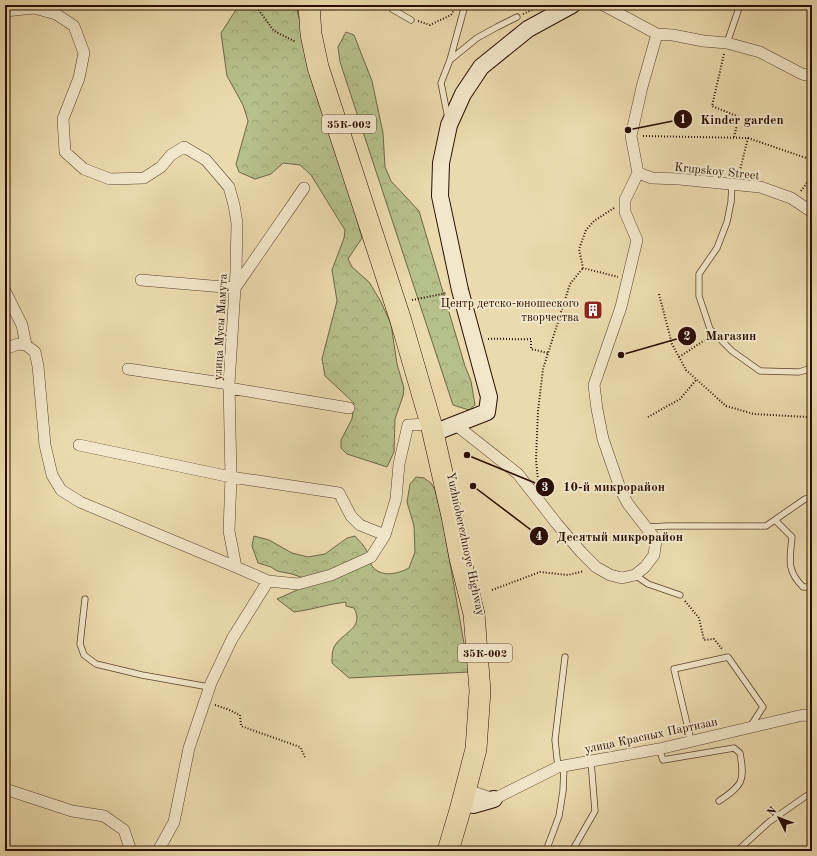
<svg xmlns="http://www.w3.org/2000/svg" width="817" height="856" viewBox="0 0 817 856" font-family="'Old Standard TT',serif">
	<style>
		.forest { fill: url(#forest-crowns); stroke: #706646 }
		.lines { fill: none; stroke-linecap: round; stroke-linejoin: round }
		.lane-casing { stroke: #5a402c; stroke-width: 7 }
		.street-casing { stroke: #5a402c; stroke-width: 12 }
		.secondary-casing { stroke: #2a0c01; stroke-width: 18 }
		.highway-casing { stroke: #2a0c01; stroke-width: 22 }
		.path { stroke: #2a0c01; stroke-width: 2; stroke-dasharray: 1 2; stroke-linecap: butt }
		.lane { stroke: #f2e7ca; stroke-width: 5.5 }
		.street { stroke: #f2e7ca; stroke-width: 11 }
		.secondary { stroke: #f2e7ca; stroke-width: 16 }
		.highway { stroke: #ebdaad; stroke-width: 21 }
		.labels { text-anchor: middle; stroke-width: 4; stroke-linejoin: round; paint-order: stroke }
		.shield { fill: #f2e7ca; stroke: #664e3d; stroke-width: 1 }
		.shield-label { font-size: 11px; font-weight: bold; fill: #2a0c01 }
		.street-label { font-size: 12px; fill: #2a0c01; stroke: #f2e7ca }
		.poi-label { font-size: 12px; fill: #2a0c01; stroke: #f2e7ca; text-anchor: end }
		.leader { fill: none; stroke: #2a0c01; stroke-width: 1.5 }
		.callout-dot { fill: #2a0c01; stroke: #f2e7ca; stroke-width: 1.5 }
		.mark-label { font-size: 12px; text-anchor: middle; font-weight: bold; fill: #fff }
		.callout-label { font-size: 13px; text-anchor: middle; font-weight: bold; fill: #2a0c01; stroke: #f2e7ca; stroke-width: 4; stroke-linejoin: round; paint-order: stroke }
	</style>
	<defs>
		<pattern id="forest-crowns" width="20" height="18" patternUnits="userSpaceOnUse"><rect width="20" height="18" fill="#b6c08a"/><path d="M2 6a3 3 0 1 1 6 0M12 15a3 3 0 1 1 6 0" fill="none" stroke="#9da475"/></pattern>
	</defs>
	<rect width="100%" height="100%" fill="#ebdaad"/>
	<filter id="stains"><feTurbulence type="fractalNoise" baseFrequency=".005" numOctaves="4"/><feColorMatrix values="0 0 0 0 .2 0 0 0 0 .09 0 0 0 0 .02 0 0 0 .5 -.17"/></filter>
	<radialGradient id="worn" r=".72"><stop offset=".6" stop-color="#630" stop-opacity="0"/><stop offset="1" stop-color="#630" stop-opacity=".3"/></radialGradient>
	<path class="forest" d="M239,5H296L315,90L334,138L362,238L348,259L352,267L369,282L381,302L391,324L397,364L404,388L403,396L395,419L394,452L387,467L347,454L341,448V440L352,419L354,403L325,376L322,359L337,301L332,270L344,238L345,230L311,175L300,165L283,163L271,174L255,179L239,172L236,164L248,121L243,105L227,76L221,33Z
		M346,32L354,35L372,81L383,133L385,167L391,181L419,211L465,366L471,381L475,405L469,410L453,405L340,62L338,47Z
		M416,477L424,478L431,483L435,490L443,523L469,672L349,678L332,663C332,658 332,651 334,647C342,632 365,629 354,608L346,606V602C328,604 311,610 294,612L277,599L315,582L292,574L277,571L271,567L258,563L252,546L254,536L269,540L292,553L308,557L325,554L347,538L355,536C358,540 363,544 365,548C369,553 368,561 372,566C381,578 398,574 409,568L415,552L414,526L407,502L410,484Z"/>
	<g class="lines">
		<g class="lane-casing">
			<path id="lane" d="M391,5L392,9L411,20
				M727,43L740,5
				M450,60L477,38L497,27L517,17
				M448,118L441,83L450,60L465,5
				M732,184L731,202L727,222L717,248L699,274V296L710,329L732,351L760,371L799,372L812,368
				M775,520L792,537C790,559 786,570 803,587H812
				M647,527L668,526H766L805,499L812,498
				M635,575L648,584L680,595
				M85,599L80,644L84,655L96,664L142,675L209,687
				M691,741L674,669L728,657L763,707L750,727
				M659,749L663,760L734,748L740,753C745,781 743,785 719,801
				M558,767L555,740L565,657
				M546,851L559,816L563,791L564,766
				M572,851L595,811L591,761
				M737,851L769,822L806,796L812,795"/>
		</g>
		<g class="street-casing">
			<path id="street" d="M603,5L657,34L673,35L703,41L727,43L760,52L802,74L812,76
				M5,11L34,8L56,14L74,26L84,53L79,78L63,119L65,152L84,169L110,179L144,178L161,167L171,155L184,147L206,160L229,187L234,205L237,223L236,272L229,384L231,477L229,531L236,567L268,581L298,584L331,575L371,557L385,535L396,499L399,464L408,425L431,424
				M657,34L642,87L631,136L638,173L652,178L679,179L760,187L791,198L812,212
				M141,280L235,288L304,188
				M5,291L22,325L26,345
				M5,349L18,344L26,345L35,352L38,366L45,445L52,475L61,490L80,502L236,567
				M128,369L229,384
				M229,388L349,408
				M456,425L518,474L557,524L581,552L596,567L610,575L622,578L635,575L645,567L654,555L656,540L628,504L621,491L603,439L597,409L594,385L621,307L637,240L625,212V200L638,173
				M79,445L231,477L339,493L351,516L360,525L385,535
				M5,789L72,811L104,816L124,830L131,851
				M476,793L494,799L558,767L659,749L803,715L812,716
				M158,851L174,822L189,748L211,683L232,639L268,581"/>
		</g>
		<g class="secondary-casing">
			<path id="secondary" d="M433,434L441,430L487,412L489,397L460,290L440,196L441,163L449,125L463,94L481,67L528,29L572,5
				M473,805L494,799"/>
		</g>
		<g class="highway-casing">
			<path id="highway" d="M309,5L311,34L318,67L401,321L431,424L452,516L460,558L474,614L480,691L476,749L461,807L448,851"/>
		</g>
		<path class="path" d="M255,5L274,31L296,42
			M523,14L532,10
			M418,21L430,25L451,15L454,10
			M724,54L712,106L739,117L734,137
			M643,136L748,138L812,160
			M739,174L748,138
			M801,191L812,176
			M614,208L594,221L586,230L579,249L583,268L618,277
			M659,294L672,344L686,370L726,406L754,414L807,417L812,416
			M412,300L447,293
			M488,339C502,338 516,340 531,339V349L548,353
			M679,357L708,338
			M648,417L680,399L696,380
			M538,480L536,460L538,411L543,369L570,284L583,268
			M492,590L540,572L568,575L584,571
			M685,601L699,618L704,640L714,639L722,649
			M215,705L227,709L240,715L241,726L300,747L305,757"/>
		<use href="#lane" class="lane"/>
		<use href="#street" class="street"/>
		<use href="#secondary" class="secondary"/>
		<use href="#highway" class="highway"/>
	</g>
	<defs>
		<g id="building-square" transform="scale(1)"><rect x="-9" y="-9" width="18" height="18" rx="4" fill="#8f2418" stroke="#f2e7ca"/><path d="M-4-6H4V6H1V3H-1V6H-4ZM-2.5-4.3h1.7v1.8h-1.7ZM.8-4.3h1.7v1.8H.8ZM-2.5-1h1.7V.8h-1.7ZM.8-1h1.7V.8H.8Z" fill="#fff"/></g>
	</defs>
	<g fill-rule="evenodd">
		<use href="#building-square" x="593" y="310"/>
	</g>
	<g class="labels">
		<g class="shield">
			<rect x="322" y="115" width="54" height="18" rx="3"/>
			<rect x="458" y="644" width="54" height="18" rx="3"/>
		</g>
		<g class="shield-label">
			<text x="349" y="128">35К-002</text>
			<text x="485" y="657">35К-002</text>
		</g>
		<g class="street-label">
			<text transform="translate(717 171) rotate(6)" y="4">Krupskoy Street</text>
			<text transform="translate(220 327) rotate(-87)" y="4">улица Мусы Мамута</text>
			<text transform="translate(466 544) rotate(78)" y="4">Yuzhnoberezhnoye Highway</text>
			<text transform="translate(651 735) rotate(-12)" y="4">улица Красных Партизан</text>
		</g>
		<g class="poi-label">
			<text x="579" y="307">Центр детско-юношеского<tspan x="579" dy="14">творчества</tspan></text>
		</g>
	</g>
	<path class="leader" d="M628 130L683 119M621 355L687 336M467 455L545 487M473 486L539 536"/>
	<g class="callout-dot">
		<circle cx="628" cy="130" r="4"/>
		<circle cx="621" cy="355" r="4"/>
		<circle cx="467" cy="455" r="4"/>
		<circle cx="473" cy="486" r="4"/>
		<circle cx="683" cy="119" r="10"/>
		<circle cx="687" cy="336" r="10"/>
		<circle cx="545" cy="487" r="10"/>
		<circle cx="539" cy="536" r="10"/>
	</g>
	<g class="mark-label">
		<text x="683" y="123">1</text>
		<text x="687" y="340">2</text>
		<text x="545" y="491">3</text>
		<text x="539" y="540">4</text>
	</g>
	<g class="callout-label">
		<text x="742" y="124">Kinder garden</text>
		<text x="731" y="340">Магазин</text>
		<text x="614" y="491">10-й микрорайон</text>
		<text x="620" y="541">Десятый микрорайон</text>
	</g>
	<rect width="817" height="856" fill="none" stroke="#ebdaad" stroke-width="20"/>
	<rect x="6" y="6" width="805" height="844" fill="none" stroke="#2a0c01" stroke-width="2"/>
	<rect x="10" y="10" width="797" height="836" fill="none" stroke="#2a0c01"/>
	<g transform="translate(779 818) rotate(312)" stroke="#f2e7ca" stroke-width="3" paint-order="stroke">
	<path d="M0-3L7 15L0 10L-7 15Z" fill="#2a0c01"/>
	<text y="-6" font-size="11" font-weight="bold" text-anchor="middle" fill="#2a0c01">N</text>
	</g>
	<rect width="100%" height="100%" filter="url(#stains)"/>
	<rect width="100%" height="100%" fill="url(#worn)"/>
</svg>
